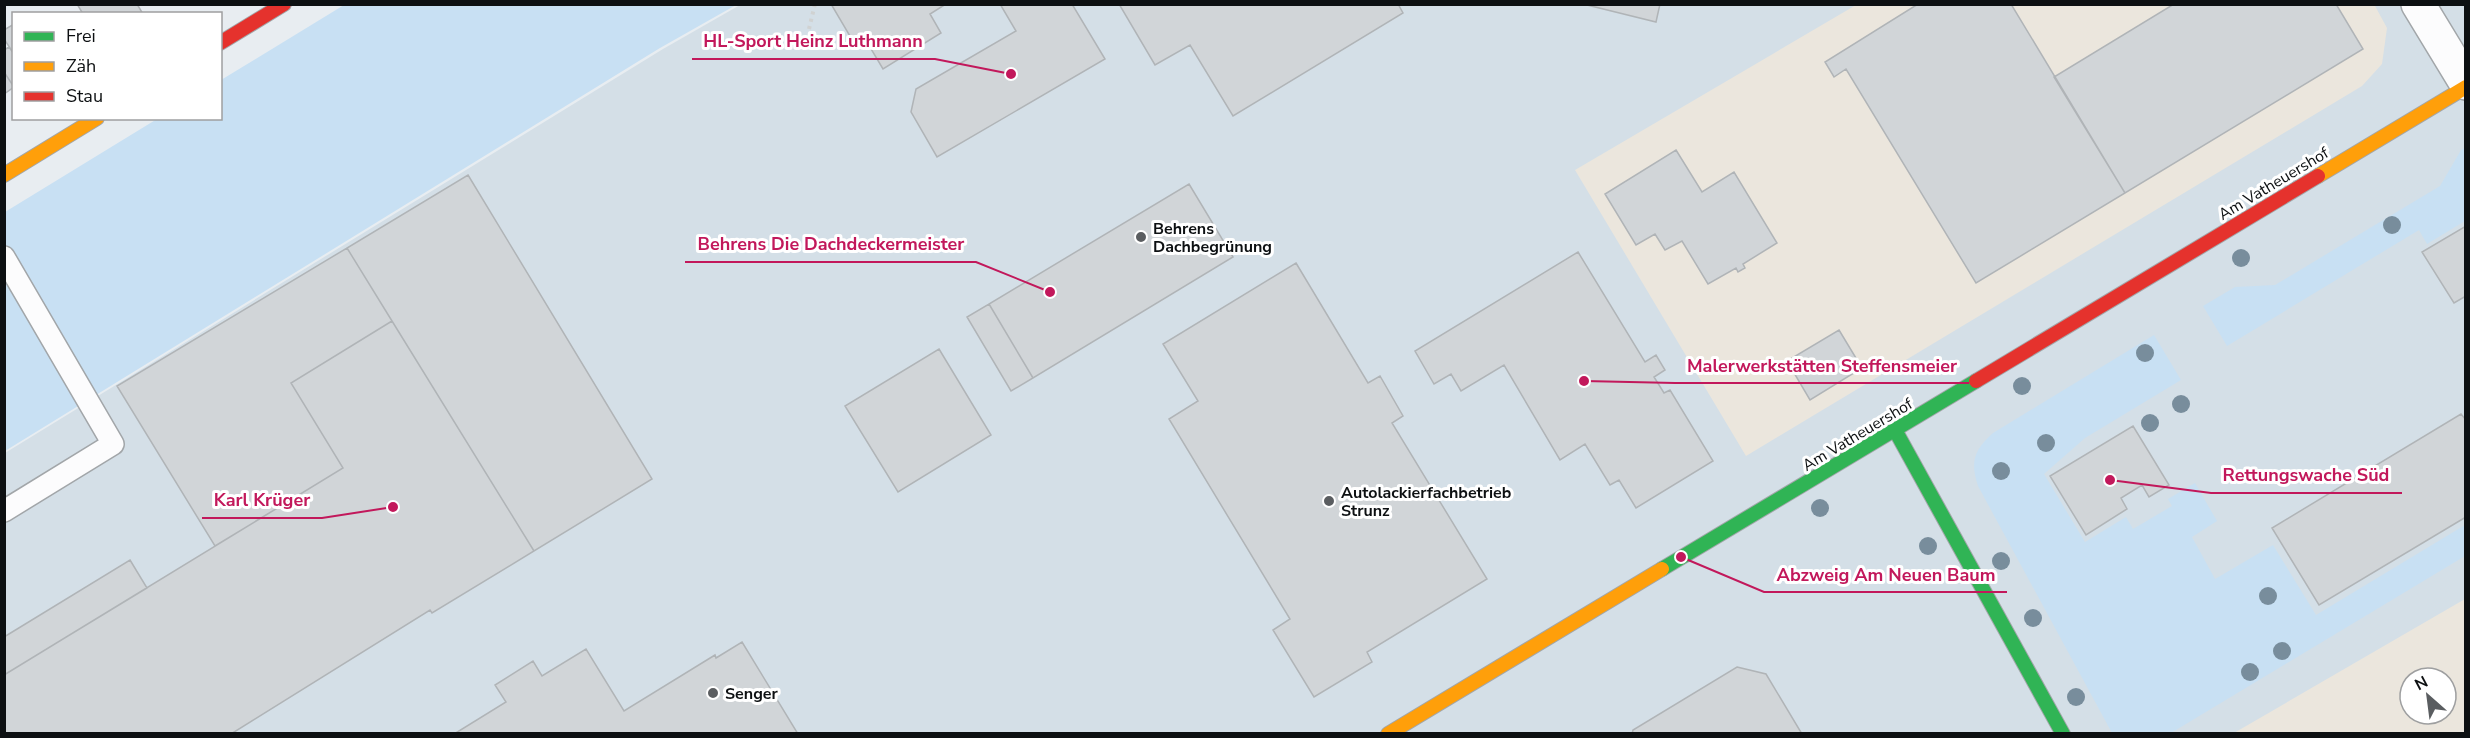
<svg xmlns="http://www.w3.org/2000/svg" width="2470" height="738" viewBox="0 0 2470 738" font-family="'Nunito Sans',sans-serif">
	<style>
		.built { fill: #d4dfe7; fill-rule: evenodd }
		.industrial { fill: #ebe6dd; fill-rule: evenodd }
		.green { fill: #c8e0f3 }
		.building { fill: #d1d5d8; stroke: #b0b4b7; stroke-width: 1.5 }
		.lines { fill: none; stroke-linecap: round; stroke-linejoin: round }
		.lane-casing { stroke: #a2a6a9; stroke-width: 24 }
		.street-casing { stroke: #a2a6a9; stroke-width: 36 }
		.fast-casing { stroke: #a2a6a9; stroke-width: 16 }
		.slow-casing { stroke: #a2a6a9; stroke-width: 16 }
		.jam-casing { stroke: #a2a6a9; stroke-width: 16 }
		.path { stroke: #d0d2d2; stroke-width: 4; stroke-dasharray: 3 4.5; stroke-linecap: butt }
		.lane { stroke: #fcfcfd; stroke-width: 21 }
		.street { stroke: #fcfcfd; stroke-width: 33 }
		.fast { stroke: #30b455; stroke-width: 14 }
		.slow { stroke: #ff9f0a; stroke-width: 14 }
		.jam { stroke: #e5322d; stroke-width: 14 }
		.tree { fill: #788d9c }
		.poi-dot { fill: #5a5d60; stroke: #fff; stroke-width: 2 }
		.labels { text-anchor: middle; stroke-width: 6; stroke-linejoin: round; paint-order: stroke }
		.street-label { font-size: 16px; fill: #0d1012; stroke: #fff }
		.poi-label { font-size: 16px; font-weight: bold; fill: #0d1012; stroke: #fff; text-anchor: start }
		.leader { fill: none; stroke: #c2185b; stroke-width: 2 }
		.callout-dot { fill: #c2185b; stroke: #fff; stroke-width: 2 }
		.callout-label { font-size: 18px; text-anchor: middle; font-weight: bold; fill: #c2185b; stroke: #fff; stroke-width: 6; stroke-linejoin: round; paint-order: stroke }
	</style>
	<rect width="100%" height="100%" fill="#e8edf1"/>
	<path class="built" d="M740,5H2465V733L5,734V453L663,49ZM2410,678H2446V714H2410Z"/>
	<path class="industrial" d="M2374,4L2387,28L2382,64L2362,86L1746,456L1575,170L1856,5Z
		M2465,599V733H2234ZM2410,678H2446V714H2410Z"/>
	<path class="green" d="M344,5H736L660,48L5,451V212L157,119L220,118L221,80Z
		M2465,148V221L2427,244L2419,230L2227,346L2203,306L2235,287L2275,285L2440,186L2461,150Z
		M2154,335L2181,380L2085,438L2044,474L2085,542L2126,517L2133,529L2172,506L2168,499L2195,483L2217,521L2192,537L2215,579L2273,545L2316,615L2465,525V556L2171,733H2112L1978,486C1970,462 1974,450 1993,433Z"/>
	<path class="building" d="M77,4H137L143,14H83Z
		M831,4H946L930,14L941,33L883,69L864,37L854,43Z
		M1000,4H1072L1105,59L937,157L911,112L916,89L1016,31Z
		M1119,4H1398L1403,13L1233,116L1190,45L1155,65Z
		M1583,4H1660L1656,22Z
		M1918,4H2011L2125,193L1976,283L1846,69L1834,77L1825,62Z
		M2174,4H2336L2363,49L2125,193L2054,77Z
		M14,24V54L4,39V30Z
		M9,47L14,54V87L4,72V50Z
		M4,72L14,87L4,94Z
		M1676,150L1702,192L1734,172L1777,243L1743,264L1745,268L1738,272L1736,268L1708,284L1682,241L1665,250L1655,234L1636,245L1605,194Z
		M468,175L652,479L534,551L347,248Z
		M1189,184L1233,257L1033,378L989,304Z
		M2466,226V296L2454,303L2422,252Z
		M347,248L392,321L291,383L343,468L215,546L117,386Z
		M1578,252L1645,362L1656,355L1665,370L1654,377L1664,393L1670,390L1713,461L1636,508L1619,480L1610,485L1585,444L1560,460L1504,365L1461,391L1451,374L1434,384L1415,351Z
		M1296,263L1368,383L1380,376L1403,416L1392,423L1487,579L1367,652L1372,662L1314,697L1273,630L1290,619L1169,419L1198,401L1163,344Z
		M989,304L1033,378L1011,391L967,317Z
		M392,321L534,551L432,613L430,610L231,734H4V675L343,468L291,383Z
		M1839,330L1862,368L1810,400L1787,361Z
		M939,349L991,435L898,492L845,406Z
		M2461,414L2466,420V517L2319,605L2272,528Z
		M2133,426L2169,485L2149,497L2142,485L2121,498L2127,509L2086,535L2050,476Z
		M130,560L147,588L4,675V637Z
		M742,642L798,734H454L506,702L495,685L533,661L542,676L586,649L624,711L715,655L716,658Z
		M1737,667L1766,674L1802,734H1632L1633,730Z"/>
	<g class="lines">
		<g class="lane-casing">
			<path id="lane" d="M4,257L113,444L4,511"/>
		</g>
		<g class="street-casing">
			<path id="street" d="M2418,4L2466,83"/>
		</g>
		<g class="fast-casing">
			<path id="fast" d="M1895,430L2063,734
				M1662,569L1976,381"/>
		</g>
		<g class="slow-casing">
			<path id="slow" d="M4,175L97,118
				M2318,176L2466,87
				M1388,734L1662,569"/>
		</g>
		<g class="jam-casing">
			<path id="jam" d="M220,43L284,4
				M1976,381L2318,176"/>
		</g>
		<path class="path" d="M809,29L815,4"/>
		<use href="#lane" class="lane"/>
		<use href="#street" class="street"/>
		<use href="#fast" class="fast"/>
		<use href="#slow" class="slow"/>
		<use href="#jam" class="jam"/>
	</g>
	<g class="tree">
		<circle cx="2392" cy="225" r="9"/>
		<circle cx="2241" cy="258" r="9"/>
		<circle cx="2145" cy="353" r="9"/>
		<circle cx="2022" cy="386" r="9"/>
		<circle cx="2181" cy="404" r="9"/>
		<circle cx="2150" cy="423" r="9"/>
		<circle cx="2046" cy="443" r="9"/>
		<circle cx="2001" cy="471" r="9"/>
		<circle cx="1820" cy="508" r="9"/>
		<circle cx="1928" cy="546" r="9"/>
		<circle cx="2001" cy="561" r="9"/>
		<circle cx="2268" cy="596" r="9"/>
		<circle cx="2033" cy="618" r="9"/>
		<circle cx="2282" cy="651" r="9"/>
		<circle cx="2250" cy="672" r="9"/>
		<circle cx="2076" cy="697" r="9"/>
	</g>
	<g class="poi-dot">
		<circle cx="1141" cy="237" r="6"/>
		<circle cx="1329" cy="501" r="6"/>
		<circle cx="713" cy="693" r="6"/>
	</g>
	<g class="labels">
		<g class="street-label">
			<text transform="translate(2273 183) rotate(-31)" y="6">Am Vatheuershof</text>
			<text transform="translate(1857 434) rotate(-31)" y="6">Am Vatheuershof</text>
		</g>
		<g class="poi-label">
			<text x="1153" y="234">Behrens<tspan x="1153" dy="18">Dachbegrünung</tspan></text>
			<text x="1341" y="498">Autolackierfachbetrieb<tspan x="1341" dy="18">Strunz</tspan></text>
			<text x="725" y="699">Senger</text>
		</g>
	</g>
	<path class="leader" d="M1011 74L935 59H692M1050 292L976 262H685M1584 381L1675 383H1969M2110 480L2211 493H2402M393 507L322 518H202M1681 557L1764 592H2007"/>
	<g class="callout-dot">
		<circle cx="1011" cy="74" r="6"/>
		<circle cx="1050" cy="292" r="6"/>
		<circle cx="1584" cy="381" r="6"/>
		<circle cx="2110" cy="480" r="6"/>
		<circle cx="393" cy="507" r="6"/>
		<circle cx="1681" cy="557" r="6"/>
	</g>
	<g class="callout-label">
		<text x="813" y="47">HL-Sport Heinz Luthmann</text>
		<text x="831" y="250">Behrens Die Dachdeckermeister</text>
		<text x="1822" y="372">Malerwerkstätten Steffensmeier</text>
		<text x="2306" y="481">Rettungswache Süd</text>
		<text x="262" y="506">Karl Krüger</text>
		<text x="1886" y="581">Abzweig Am Neuen Baum</text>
	</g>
	<rect width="2470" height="738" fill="none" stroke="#0d1012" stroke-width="12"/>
	<rect x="12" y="12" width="210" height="108" fill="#ffffff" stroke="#9e9fa0" stroke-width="1.5"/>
	<rect x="24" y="32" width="30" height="9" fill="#30b455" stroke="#9e9fa0" stroke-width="1.5"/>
	<text x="66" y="42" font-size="18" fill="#0d1012">Frei</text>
	<rect x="24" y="62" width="30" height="9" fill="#ff9f0a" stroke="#9e9fa0" stroke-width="1.5"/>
	<text x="66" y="72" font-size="18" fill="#0d1012">Zäh</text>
	<rect x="24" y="92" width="30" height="9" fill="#e5322d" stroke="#9e9fa0" stroke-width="1.5"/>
	<text x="66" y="102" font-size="18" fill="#0d1012">Stau</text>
	<g transform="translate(2428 696) rotate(332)"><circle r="28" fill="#ffffff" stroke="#9e9fa0" stroke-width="1.5"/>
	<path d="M0-4.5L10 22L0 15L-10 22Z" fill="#5a5d60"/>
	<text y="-9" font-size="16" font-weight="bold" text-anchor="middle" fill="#0d1012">N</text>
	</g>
</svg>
